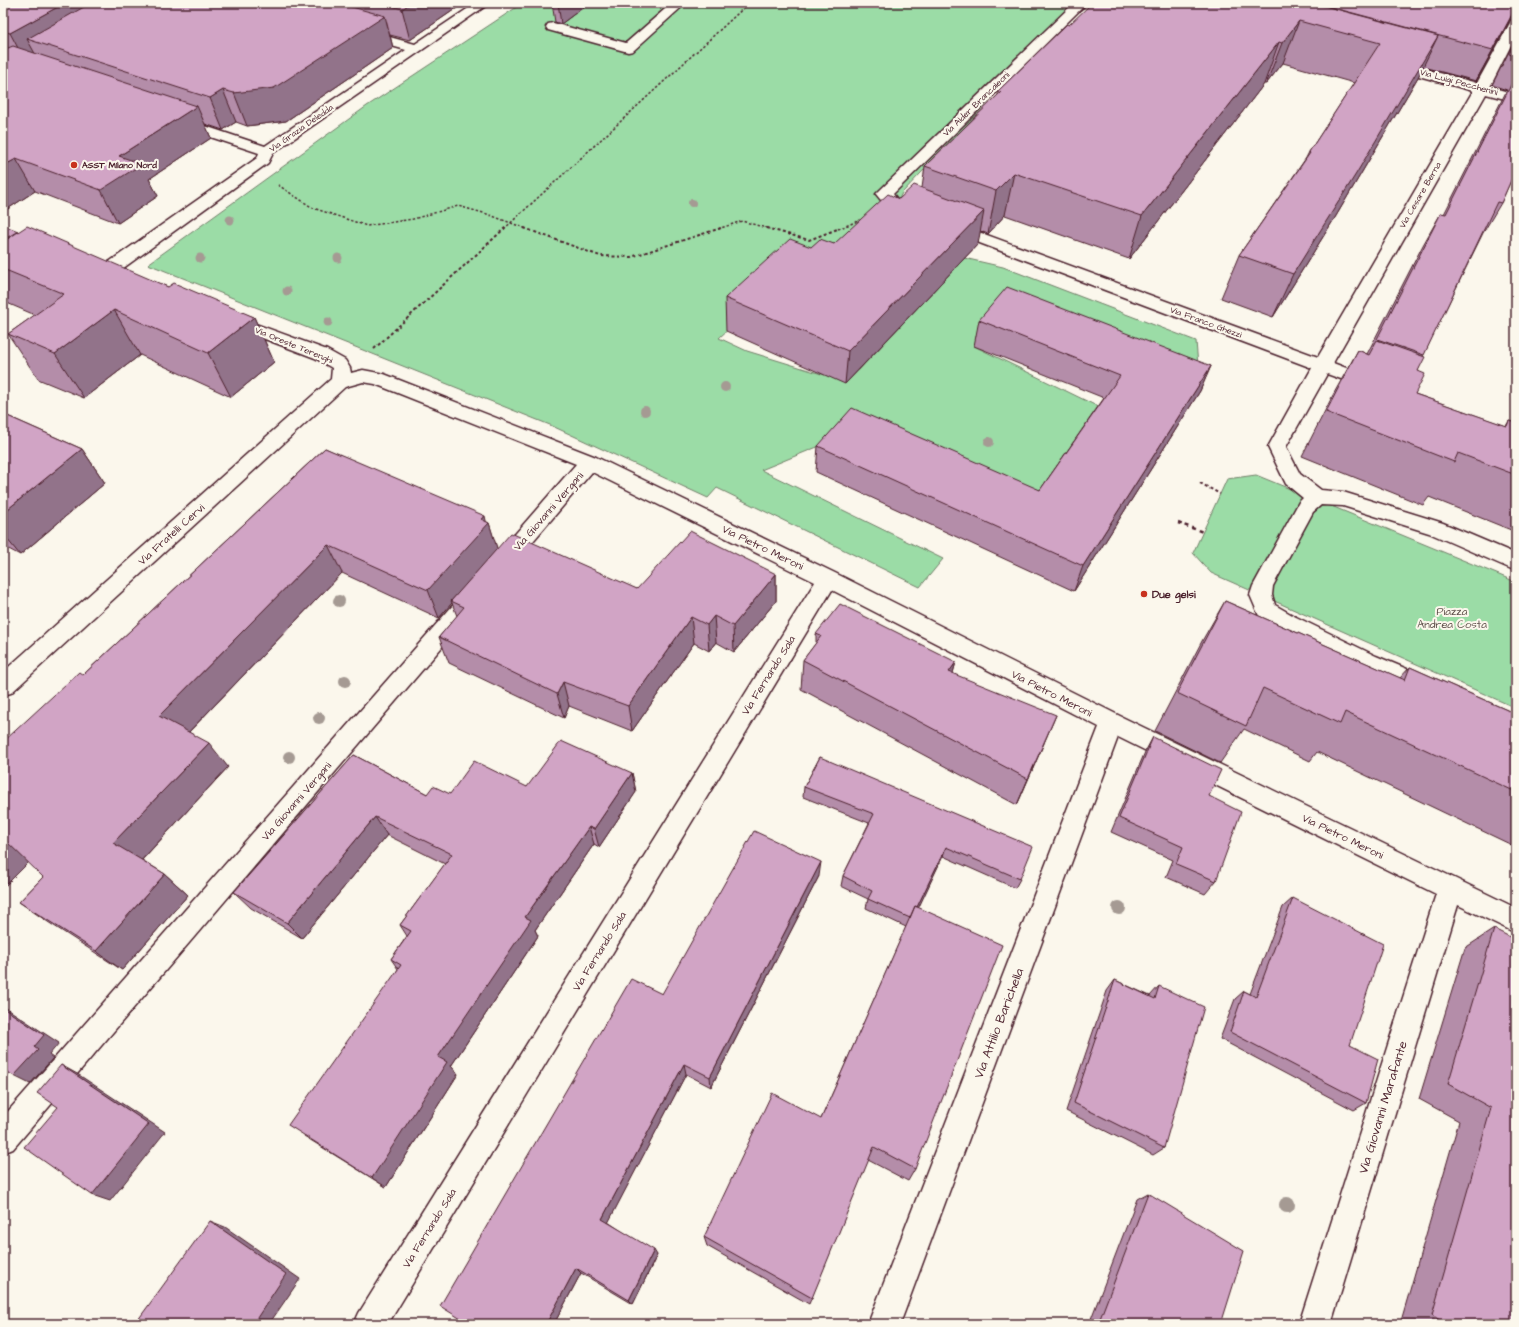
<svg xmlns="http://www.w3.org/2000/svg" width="1519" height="1327" viewBox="0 0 1519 1327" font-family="'Architects Daughter',sans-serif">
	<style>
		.green { fill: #9bdca6; stroke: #727e68 }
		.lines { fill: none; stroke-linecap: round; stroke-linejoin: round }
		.minor-casing { stroke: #4a1f2b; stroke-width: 3 }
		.path-far2 { stroke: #4a1f2b; stroke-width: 1.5; stroke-dasharray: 2.5 2; stroke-linecap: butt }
		.path-far1 { stroke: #4a1f2b; stroke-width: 2; stroke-dasharray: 3 2.5; stroke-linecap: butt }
		.path { stroke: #4a1f2b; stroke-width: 2.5; stroke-dasharray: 4 3; stroke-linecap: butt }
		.minor { fill: #fbf7ec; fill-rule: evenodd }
		.tree { fill: #a59a93 }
		.wall { fill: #b48da9; stroke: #4a1f2b }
		.shaded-wall { fill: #92738a; stroke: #4a1f2b }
		.building { fill: #d1a4c5; stroke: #4a1f2b }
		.poi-dot { fill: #c8321e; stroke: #fbf7ec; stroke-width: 1.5 }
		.labels { text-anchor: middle; stroke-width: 4; stroke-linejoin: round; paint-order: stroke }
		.far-street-label { font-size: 9px; fill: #4a1f2b; stroke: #fbf7ec }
		.far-poi-label { font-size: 9px; font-weight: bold; fill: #4a1f2b; stroke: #fbf7ec; text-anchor: start }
		.street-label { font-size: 11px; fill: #4a1f2b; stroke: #fbf7ec }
		.poi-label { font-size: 11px; font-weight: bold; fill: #4a1f2b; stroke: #fbf7ec; text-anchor: start }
		.park-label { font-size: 11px; fill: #5e4e4a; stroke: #fbf7ec }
		.near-street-label { font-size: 13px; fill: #4a1f2b; stroke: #fbf7ec }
	</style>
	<rect width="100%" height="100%" fill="#fbf7ec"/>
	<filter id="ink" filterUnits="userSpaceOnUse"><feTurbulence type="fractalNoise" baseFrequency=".025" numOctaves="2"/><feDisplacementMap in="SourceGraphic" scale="8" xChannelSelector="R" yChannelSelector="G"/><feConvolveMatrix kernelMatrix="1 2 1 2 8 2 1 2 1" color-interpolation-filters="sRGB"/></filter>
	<g filter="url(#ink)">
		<path class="green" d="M523,3H543L577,12L589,3H1082L902,193L884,228L790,272L719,338L747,351L828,376L859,370L964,258L1003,267L1196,341L1200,391L1002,313L974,346L1105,410L1032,515L849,434L761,470L943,559L920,587L717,488L708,498L550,425L148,264L367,106Z
			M1256,475L1516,582V708L1211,573L1193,553L1227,479Z"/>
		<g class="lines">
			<g class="minor-casing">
				<path id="minor" d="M476,3H490L273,153L268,163L111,277L105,278L99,277L97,273L99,269L257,158L259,153L174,125L172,122L174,119L179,118L184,119L265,146L406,50L359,37L357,34L359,31L364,30L415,44Z
					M672,3H686L633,51L628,52L548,30L546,27L548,24L553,23L626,43Z
					M1074,3H1087L893,194L900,203L917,209L919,212L917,215C900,219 885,206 876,194L879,191Z
					M1516,19V35L1490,87L1516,94V102L1486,94L1333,363L1378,380L1381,384L1378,388L1372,390L1327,374L1286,447L1300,474L1321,490L1343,492L1443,523L1516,554V571L1429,533L1343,506L1321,505L1313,512L1273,586L1272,595L1275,605L1294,616L1376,656L1438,682L1441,689L1438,696L1430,698L1360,668L1278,628L1259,616L1250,595L1253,586L1299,502L1303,498L1286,484L1268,447L1312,368L945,230L943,227L945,224L951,222L957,224L1318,357L1473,91L1386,67L1384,64L1386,61L1391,60L1477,83L1510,23L1511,20Z
					M231,315L327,350L345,360L350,368L351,373L363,370L384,374L596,457L835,573L1120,716L1516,908V933L1458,905L1331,1324H1299L1436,894L1118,737L900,1324H868L1099,727L832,590L388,1324H354L359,1313L815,582L592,472L511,567L504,569L497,567L494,561L497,555L576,464L375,384L363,382L345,387L11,693L3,695V672L331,379L332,368L315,358L225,324L222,320L225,316Z
					M476,585L483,587L487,593L483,599L13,1149L3,1153V1117L469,587Z"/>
			</g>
			<path class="path-far2" d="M278,185L313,208L367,226L413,219L458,206L487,214L527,229
				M504,229L749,3
				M718,229L742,221L770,229
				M838,229L863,219"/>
			<path class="path-far1" d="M524,228L600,256L631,257L721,228
				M766,228L809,240L840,228
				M374,349L505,228
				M1200,483L1220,494"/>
			<path class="path" d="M1178,523L1203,532"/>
			<use href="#minor" class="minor"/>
		</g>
		<g class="tree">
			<circle cx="692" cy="203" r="4"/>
			<circle cx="230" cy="220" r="4.5"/>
			<circle cx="200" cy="258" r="4.5"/>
			<circle cx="338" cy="258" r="4.5"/>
			<circle cx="287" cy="291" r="4.5"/>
			<circle cx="328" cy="322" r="4.5"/>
			<circle cx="725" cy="387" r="5"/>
			<circle cx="645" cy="411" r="5"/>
			<circle cx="989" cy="442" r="5"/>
			<circle cx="339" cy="601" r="6"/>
			<circle cx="345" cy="681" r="6"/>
			<circle cx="319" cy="718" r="6"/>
			<circle cx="289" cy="757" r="6"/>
			<circle cx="1119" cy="908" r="7"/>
			<circle cx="1287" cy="1205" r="8"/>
		</g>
		<path class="wall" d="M3,3H464L410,40L390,35L393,48L286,121L247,126L236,122L223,130L205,124L211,138L149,179L158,196L118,223L35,191L3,212Z
			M552,3H589L561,24L555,22Z
			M1516,3V18L1510,20L1476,81L1423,67L1418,77L1336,216L1273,317L1221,298L1239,255L1306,158L1309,152L1354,83L1283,63L1266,84H1264L1129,259L1005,215L988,234L980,231L978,244L845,384L726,331L725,298L811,247L834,244L899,199L922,188L925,166L998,95V91L1069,25Z
			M1516,38V169L1501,203L1483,233L1423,356L1418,371L1415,394L1506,426L1509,421L1516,423V532L1429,497L1423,505L1302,456L1333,395L1358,350L1367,354L1423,245L1441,213L1444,214L1507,90L1492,85Z
			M3,225L18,232L168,287L254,317L274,362L231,397L140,355L84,398L38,379L8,334L35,315L7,303L3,298Z
			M979,320L1211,366L1200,391L1074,591L816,472L818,446L1040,490L1104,398L974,346Z
			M3,414L82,449L105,483L20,555L3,546Z
			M325,448L489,523L497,549L637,589L776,574V601L734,652L716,642L709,651L694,643L632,731L569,706L564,718L449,663L439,637L457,616L452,603L439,618L342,573L189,732L228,767L142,860L165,874L188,895L122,970L48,922L19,902L43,877L83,675Z
			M1225,601L1400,678L1410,667L1516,714V847L1317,752L1310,761L1244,729L1220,763L1155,731L1202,641Z
			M816,634L956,662L953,673L1044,743L1017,805L801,689L803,660L816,643Z
			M1153,737L1209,796L1216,881L1205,894L1166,877L1173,860L1111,832L1145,752Z
			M354,755L427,794H450L527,787L632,773L636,792L599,847L594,844L535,930L538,936L451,1066L458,1074L386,1187L304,1136L398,969L391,959L407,936L400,925L445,864L387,835L302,938L251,908L234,892Z
			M820,757L1020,879L1015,888L943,856L918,907L915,1169L908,1181L868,1160L809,1304L707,1246L704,1237L821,1119L906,927L866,908L868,899L841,886L843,876L869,823L803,797L804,787Z
			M819,876L711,1087L686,1074L608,1222L657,1255L633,1304L581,1273L554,1324L662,994Z
			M1293,898L1350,1045L1366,1103L1354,1110L1220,1039L1235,999L1244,991L1250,994L1283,907Z
			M1494,929L1516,1324H1406L1401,1321L1459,1121L1419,1099L1465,948Z
			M1115,980L1150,996L1159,986L1164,1148L1153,1155L1066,1111L1107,991Z
			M1148,1193L1221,1324H1089L1137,1199Z"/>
		<path class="shaded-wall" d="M65,3H136L27,39L38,59L27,65L10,33Z
			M411,3H464L410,40L402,9Z
			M558,3H589L561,24Z
			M1516,7V18L1510,20L1476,81Z
			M385,16L393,48L286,121L247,126L234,93Z
			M1299,21L1283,63L1266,84L1282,43Z
			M1438,36L1418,77L1336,216L1273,317L1293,274Z
			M1279,42L1264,84L1129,259L1142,216Z
			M223,90L236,122L223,130L210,98Z
			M197,106L211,138L149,179L158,196L118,223L101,190L119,156Z
			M16,159L35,191L3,212V166Z
			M1014,173L1005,215L988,234L996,191Z
			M984,211L978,244L845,384L848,351Z
			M18,231L38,264L3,269V240Z
			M114,310L140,355L84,398L55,354Z
			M254,317L274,362L231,397L208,353Z
			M1211,366L1200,391L1074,591L1083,566Z
			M82,449L105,483L20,555L3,534V513Z
			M485,516L487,525L489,523L498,551L451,601L452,603L439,618L428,590Z
			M328,545L342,573L180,741L159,716Z
			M776,574V601L734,652L733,626Z
			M714,616L716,642L709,651L707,625Z
			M691,617L694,643L632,731L628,706Z
			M956,662L948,691L949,672Z
			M563,682L569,706L564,718L557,694Z
			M1056,715L1044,743L1017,805L1028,779Z
			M209,743L228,767L137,865L113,843Z
			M632,773L636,792L599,847L594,829Z
			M375,817L387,835L302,938L287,923Z
			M589,827L594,844L535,930L538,936L451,1066L458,1074L386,1187L372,1178L438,1057L525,917Z
			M3,838L31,860L3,888Z
			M946,847L943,856L909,928L911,919Z
			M821,862L819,876L711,1087L710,1077Z
			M165,874L188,895L122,970L96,951Z
			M3,1006L59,1043L49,1055L53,1058L30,1084L14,1076L34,1047L3,1008Z
			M684,1064L686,1074L607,1225L602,1219Z
			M61,1065L79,1075L165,1132L110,1201L92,1195Z
			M3,1067L11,1071L3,1080Z
			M210,1221L225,1227L300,1279L269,1324H253Z
			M654,1250L657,1255L633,1304L629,1300Z
			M576,1268L581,1273L554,1324H546Z"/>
		<path class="building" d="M3,3H65L10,33L3,31Z
			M91,3H337L385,16L274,88L234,93L223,90L210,98L27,39Z
			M381,3H411L402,9Z
			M1092,3H1313L1438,36L1356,174L1293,274L1239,255L1310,153L1309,152L1380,43L1299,21L1282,43L1279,42L1142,216L1014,173L996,191L925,166L1001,92L998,91L1067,24L1069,25Z
			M1315,3H1516V7L1493,50Z
			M1516,40V56L1509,54Z
			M13,46L197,106L119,156L142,164L101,190L16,159L3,166V50Z
			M1516,75V169L1501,203L1497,202L1424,355L1377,339L1441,213L1446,214Z
			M914,185L984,211L848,351L725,298L790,239L811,247L820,239L834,244L888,194L899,199Z
			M3,225L18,231L3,240Z
			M27,226L168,287L174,283L254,317L208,353L114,310L55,354L8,334L64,294L3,269V242Z
			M1007,287L1211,366L1083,566L818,446L852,408L1040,490L1120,376L979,320Z
			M1377,340L1425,357L1418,371L1425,374L1415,394L1507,426L1509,421L1516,423V475L1458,453L1454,462L1326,412L1358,350L1369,355Z
			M3,414L82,449L3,513Z
			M325,448L485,516L481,519L489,523L428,590L328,545L159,716L209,743L113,843L165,874L96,951L19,902L43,877L3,838V742L79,672L83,675Z
			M690,531L776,574L733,626L714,616L707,625L691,617L628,706L563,682L557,694L439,637L464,607L451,601L511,533L637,589Z
			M1225,601L1405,680L1410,667L1516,714V792L1345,712L1340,724L1263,688L1246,726L1177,693Z
			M840,604L956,662L949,672L1056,715L1028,779L803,660L821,636L816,634Z
			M1153,737L1221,770L1209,796L1241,812L1216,881L1176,864L1183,847L1119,818Z
			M561,741L632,773L594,829L589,827L525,917L531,920L438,1057L447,1062L372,1178L288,1125L401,965L391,959L411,931L400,925L452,854L375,817L287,923L234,892L354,755L427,794L433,786L450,794L474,761L527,787Z
			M820,757L1033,847L1020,879L946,847L917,907L915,906L910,918L868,899L872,891L843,876L874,814L804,787Z
			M754,831L821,862L710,1077L684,1064L602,1219L654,1250L629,1300L576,1268L546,1324H469L440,1306L631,979L662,994Z
			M1293,898L1383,944L1350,1045L1378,1059L1366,1103L1230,1032L1244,991L1256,997Z
			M915,906L1002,945L915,1169L874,1147L812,1298L704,1237L772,1093L821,1119Z
			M1494,929L1516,940V1324H1446L1432,1315L1491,1108L1448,1084Z
			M1115,980L1155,999L1159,986L1204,1007L1164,1148L1074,1103Z
			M3,1008L44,1035L34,1047L38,1050L14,1076L3,1069Z
			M61,1065L149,1124L92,1195L24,1147L58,1107L37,1093Z
			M1148,1193L1244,1251L1221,1324H1098Z
			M210,1221L286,1274L253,1324H135Z"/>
	</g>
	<g class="poi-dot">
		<circle cx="74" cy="165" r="4"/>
		<circle cx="1144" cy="594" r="4"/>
	</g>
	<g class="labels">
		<g class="far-street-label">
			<text transform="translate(1459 82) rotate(15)" y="3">Via Luigi Pecchenini</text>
			<text transform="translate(976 104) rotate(-44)" y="3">Via Alder Brancaleoni</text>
			<text transform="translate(301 128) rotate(-35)" y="3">Via Grazia Deledda</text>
			<text transform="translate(1420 195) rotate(-60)" y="3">Via Cesare Berna</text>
			<text transform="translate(1206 322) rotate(20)" y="3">Via Franco Ghezzi</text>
			<text transform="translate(294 345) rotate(22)" y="3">Via Oreste Terenghi</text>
		</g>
		<g class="far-poi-label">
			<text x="82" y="168">ASST Milano Nord</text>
		</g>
		<g class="street-label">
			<text transform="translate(548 511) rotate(-49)" y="4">Via Giovanni Vergani</text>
			<text transform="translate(171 534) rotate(-42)" y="4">Via Fratelli Cervi</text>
			<text transform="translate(763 547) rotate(26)" y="4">Via Pietro Meroni</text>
			<text transform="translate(768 675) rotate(-58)" y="4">Via Fernando Sala</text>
			<text transform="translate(1052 693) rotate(27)" y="4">Via Pietro Meroni</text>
			<text transform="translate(296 801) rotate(-49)" y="4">Via Giovanni Vergani</text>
			<text transform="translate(1343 836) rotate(26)" y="4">Via Pietro Meroni</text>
			<text transform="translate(599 951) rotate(-58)" y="4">Via Fernando Sala</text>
			<text transform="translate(429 1228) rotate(-58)" y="4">Via Fernando Sala</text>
		</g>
		<g class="poi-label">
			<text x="1152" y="598">Due gelsi</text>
		</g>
		<g class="park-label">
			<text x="1452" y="615">Piazza<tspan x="1452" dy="13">Andrea Costa</tspan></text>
		</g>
		<g class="near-street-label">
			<text transform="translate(998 1023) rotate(-69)" y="5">Via Attilio Barichella</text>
			<text transform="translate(1382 1107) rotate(-73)" y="5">Via Giovanni Marafante</text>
		</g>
	</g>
	<rect width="1519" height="1327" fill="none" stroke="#fbf7ec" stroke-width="16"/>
	<rect x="8" y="8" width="1503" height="1311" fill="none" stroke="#4a1f2b" stroke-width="1.5" filter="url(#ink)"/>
</svg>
